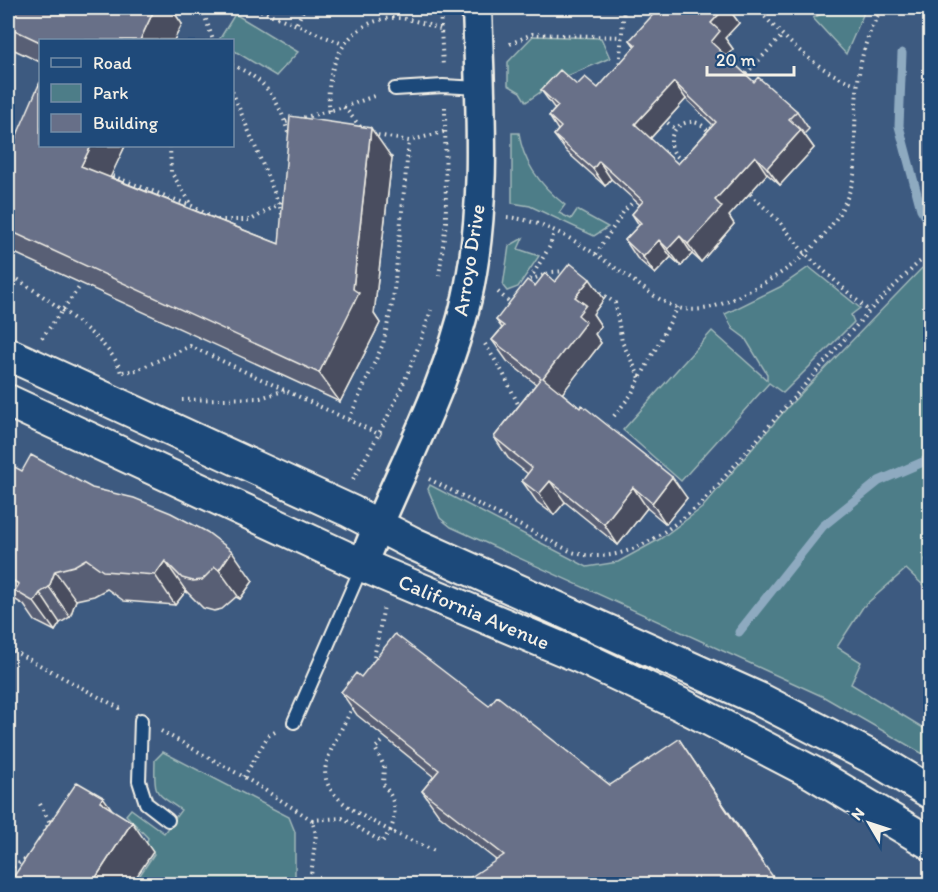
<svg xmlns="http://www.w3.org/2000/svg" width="938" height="892" viewBox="0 0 938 892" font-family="Itim,sans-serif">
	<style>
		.built { fill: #3e5a80; fill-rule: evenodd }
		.green { fill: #4d7d88; stroke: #a0b7b8; stroke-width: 1.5 }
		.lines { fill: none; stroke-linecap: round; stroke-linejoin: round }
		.stream { stroke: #8eaac0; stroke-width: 9 }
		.service-casing { stroke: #f4f1e8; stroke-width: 16 }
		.tertiary-casing { stroke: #f4f1e8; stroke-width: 33 }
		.secondary-casing { stroke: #f4f1e8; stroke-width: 36 }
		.path { stroke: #f4f1e8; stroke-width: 4; stroke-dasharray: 1.5 4.5; stroke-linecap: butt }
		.service { stroke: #1f4a7a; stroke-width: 12 }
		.tertiary { stroke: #1f4a7a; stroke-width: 28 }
		.secondary { stroke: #1f4a7a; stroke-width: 32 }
		.wall { fill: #595f75; stroke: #f4f1e8; stroke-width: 1.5; fill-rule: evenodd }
		.shaded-wall { fill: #484e5f; stroke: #f4f1e8; stroke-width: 1.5 }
		.building { fill: #676f88; stroke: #f4f1e8; stroke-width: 1.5; fill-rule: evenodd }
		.labels { text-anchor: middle; stroke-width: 4.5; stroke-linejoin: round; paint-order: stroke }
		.street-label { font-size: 21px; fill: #f4f1e8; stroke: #1f4a7a }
	</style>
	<rect width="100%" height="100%" fill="#2d517d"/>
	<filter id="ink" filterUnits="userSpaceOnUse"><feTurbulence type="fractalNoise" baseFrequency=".0167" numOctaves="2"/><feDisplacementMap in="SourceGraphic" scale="12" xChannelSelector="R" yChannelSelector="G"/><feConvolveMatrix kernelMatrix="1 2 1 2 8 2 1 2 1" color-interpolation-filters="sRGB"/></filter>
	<g filter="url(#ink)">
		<path class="built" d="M8,8H930V884H8ZM40,40H232V146H40Z"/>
		<path class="green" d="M834,8H866L846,54L813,18Z
			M235,14L298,52L276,76L233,50L232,40H219Z
			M533,36L601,38L610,58L558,80L526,102L520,92L508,85V62Z
			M512,133H519C523,163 542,187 565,205L559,213L571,219L577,210L608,227L594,236L530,206L512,203Z
			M523,238L518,249L539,256L518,287L507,291L503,286L509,246Z
			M930,263V556L925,559L930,582L925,587L906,569L863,607L837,647L861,662L851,684L930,732V758L824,697L451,527L440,518L428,489L430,485L587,567L618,562L660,539L702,508L787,408L921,269Z
			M809,267L860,308L851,315L854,322L783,393L769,383L681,481L623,430L712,331L767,380V374L745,338L733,329L725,314L780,287Z
			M163,752L289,817L295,832V884H134L154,854L146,845L148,838L126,815L131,809L164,833L181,810C153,790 154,796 155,760Z"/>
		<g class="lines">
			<path class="stream" d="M902,53L899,126L921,209L930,224
				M739,632L823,526L879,481L930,459"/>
			<g class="service-casing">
				<path id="service" d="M395,89L443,86L479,88
					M141,720L139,781L146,803L168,820
					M294,722L362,566"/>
			</g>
			<g class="tertiary-casing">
				<path id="tertiary" d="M362,565C396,477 446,391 467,298C488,204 480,103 477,8"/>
			</g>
			<g class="secondary-casing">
				<path id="secondary" d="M8,354L350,511L414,544L759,699L877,760L930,792
					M8,401L362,565L581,657L682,705L813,773L930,843"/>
			</g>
			<path class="path" d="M202,8L213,40
				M255,8L343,44
				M440,8L443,67
				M757,8C784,38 817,72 856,84
				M297,23L304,8
				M510,44L532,34L622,37
				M232,65C266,79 281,102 289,137
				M619,69L624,8
				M742,78L782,36
				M344,107L363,130
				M330,111C323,71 344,22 391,18C408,17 425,24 440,29
				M663,119L674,128
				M671 142a20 20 0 1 1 40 0a20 20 0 1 1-40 0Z
				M286,122L344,107L377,95
				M8,125L23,133
				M372,134L409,141L447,131
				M170,146L171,172L192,205
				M107,174L192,206L217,220H251L279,204L232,91
				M746,190L780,222L805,254L869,311
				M282,214L279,204L285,194
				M507,217C551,221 593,252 628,277C644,288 663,305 683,309C712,313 735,298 760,285C802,264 845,223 854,175C856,162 855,147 855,134C856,87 858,48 882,8
				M596,254L624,211L637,198
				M8,273C35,291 117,342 121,374
				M439,276L446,222L445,107
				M530,279L550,246L554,232
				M530,280L552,272L567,271
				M595,289L615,303L622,342L640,378
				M498,292L513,305
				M42,338L81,285
				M485,344L503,373L520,408
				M123,372L137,370L190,346L381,435
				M182,400L260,398L286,390
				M614,416L631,395L678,307
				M349,419L383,344L393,300L409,141
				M353,479C386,425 412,370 431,310
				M429,479L572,552C623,568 664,533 702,503L869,311L918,263L930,255
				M8,648L123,710
				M373,663L384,606
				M161,731L244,777L312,820L316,834L310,884
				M382,742L375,748L384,766L383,784C395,799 398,813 390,831L435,851
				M244,777L268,736L277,731
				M40,804L49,821L47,827
				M312,820L342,818L382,842L390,831C368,818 318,798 326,765C331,745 345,724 353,706
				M8,870L27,858"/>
			<use href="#service" class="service"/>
			<use href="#tertiary" class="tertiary"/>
			<use href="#secondary" class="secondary"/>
		</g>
		<path class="wall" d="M8,8H171L182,24L174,40H40V62L8,47Z
			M674,8H728L739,23L725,38L733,49L726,56L754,82L797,111L809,129L804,134L814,148L780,185L767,174L729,216L734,224L701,262L692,254L681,266L671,257L655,274L637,258L625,240L639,225L632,214L640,205L611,179L605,186L567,152L554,135L558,130L549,116L555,109L541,90L577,85L598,88L635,47L630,40ZM686,99L713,125L678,164L650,139Z
			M8,139L14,142L125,146L110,177L279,244L392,158L374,314L380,323L340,402L8,250Z
			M555,282L604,299L593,314L601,326L595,334L601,343L562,393L687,498L666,524L647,508L618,545L565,502L554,515L537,502L522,481L528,474L508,458L494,437L536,384L507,361L492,340L502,328L496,320L535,286Z
			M22,471L253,581L240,599L236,597L222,609L214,611L203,608L186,591L175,605L124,601L107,589L94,596L76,600L70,617L60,623L55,631L35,621L24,605L11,597L8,592V472Z
			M361,677L489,706L610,785L695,763L755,852L496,860L439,815L422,791L434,777L357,715L341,692Z"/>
		<path class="shaded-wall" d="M155,8H171L182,24L174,40H140Z
			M725,8H728L739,23L725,38L733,49L723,60L711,42V23Z
			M674,82L686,99L647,142L635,124Z
			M371,128L392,158L374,314L380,323L340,402L319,373L353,289Z
			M801,130L814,148L780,185L767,168Z
			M91,146H125L102,195L81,166Z
			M755,156L767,174L729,216L734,224L701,262L688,244L715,200Z
			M599,161L611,179L605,186L593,169Z
			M680,236L692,254L681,266L668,249Z
			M659,240L671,257L655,274L643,257Z
			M590,279L604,299L593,314L601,326L595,334L601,343L558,399L543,378L578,315L575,297Z
			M672,477L687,498L666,524L652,503Z
			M550,481L565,502L554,515L539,494Z
			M633,487L647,508L618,545L604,524Z
			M232,551L253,581L240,599L219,570Z
			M165,561L186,591L175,605L155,575Z
			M55,571L76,600L70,617L49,587Z
			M40,593L60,623L55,631L34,602Z
			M679,739L695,763L764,864L747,841Z
			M103,797L124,826L100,802Z
			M132,822L153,852L131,885H91Z"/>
		<path class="building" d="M8,8H155L140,40H40V42L8,27Z
			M659,8H670L672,9L674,8H725L711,23L720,31L711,42L754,82L758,77L797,111L789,119L801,130L767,168L755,156L715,200L722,207L688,244L680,236L668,249L659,240L643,257L625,240L641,223L632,214L643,201L599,161L593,169L554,135L561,127L549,116L558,106L541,90L560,70L577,85L585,77L598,88L636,45L630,40ZM674,82L716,122L678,164L635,124Z
			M40,82V146H91L81,166L279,244L290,116L371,128L353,289L359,293L319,373L8,230V139L14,142Z
			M570,263L590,279L575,297L586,305L578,315L586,322L543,378L580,408L582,405L672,477L652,503L633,487L604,524L550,481L539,494L522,481L532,468L494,437L541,378L492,340L504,326L496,320L527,280L535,286L545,273L555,282Z
			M31,455L92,488L134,498L171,513L207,532L232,551L219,570L215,567L202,580L193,581L182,578L165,561L155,575L103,571L86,559L74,566L55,571L49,587L40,593L34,602L15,591L19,584L8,578V472L11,465L22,471Z
			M395,634L489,706L497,696L610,785L679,739L747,841L779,885H459L504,855L422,791L439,770L341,692L356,673L361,677Z
			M77,782L103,797L100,802L132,822L91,885H8Z"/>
	</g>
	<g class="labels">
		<g class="street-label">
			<text transform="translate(469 260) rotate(-81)" y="7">Arroyo Drive</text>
			<text transform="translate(474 612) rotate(23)" y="7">California Avenue</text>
		</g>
	</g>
	<rect width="938" height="892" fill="none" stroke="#1f4a7a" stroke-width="30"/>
	<rect x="15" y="15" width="908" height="862" fill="none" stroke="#f4f1e8" stroke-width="2" filter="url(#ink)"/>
	<rect x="39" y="39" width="195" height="108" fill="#1f4a7a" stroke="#748da6" stroke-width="1.5"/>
	<rect x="51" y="58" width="30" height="9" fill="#1f4a7a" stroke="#748da6" stroke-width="1.5"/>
	<text x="93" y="69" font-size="18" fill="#f4f1e8">Road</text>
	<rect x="51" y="84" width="30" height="18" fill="#4d7d88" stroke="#748da6" stroke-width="1.5"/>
	<text x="93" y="99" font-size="18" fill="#f4f1e8">Park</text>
	<rect x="51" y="114" width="30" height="18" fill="#676f88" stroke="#748da6" stroke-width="1.5"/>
	<text x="93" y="129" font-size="18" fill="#f4f1e8">Building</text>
	<g transform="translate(869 823) rotate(309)" stroke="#1f4a7a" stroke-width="4.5" paint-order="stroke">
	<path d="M0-4.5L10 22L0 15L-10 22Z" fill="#f4f1e8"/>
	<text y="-9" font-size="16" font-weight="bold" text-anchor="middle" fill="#f4f1e8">N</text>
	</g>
	<path d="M707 66v9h87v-9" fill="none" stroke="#f4f1e8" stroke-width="3"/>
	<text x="716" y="66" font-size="18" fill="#f4f1e8" stroke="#1f4a7a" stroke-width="4.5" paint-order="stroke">20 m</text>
</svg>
